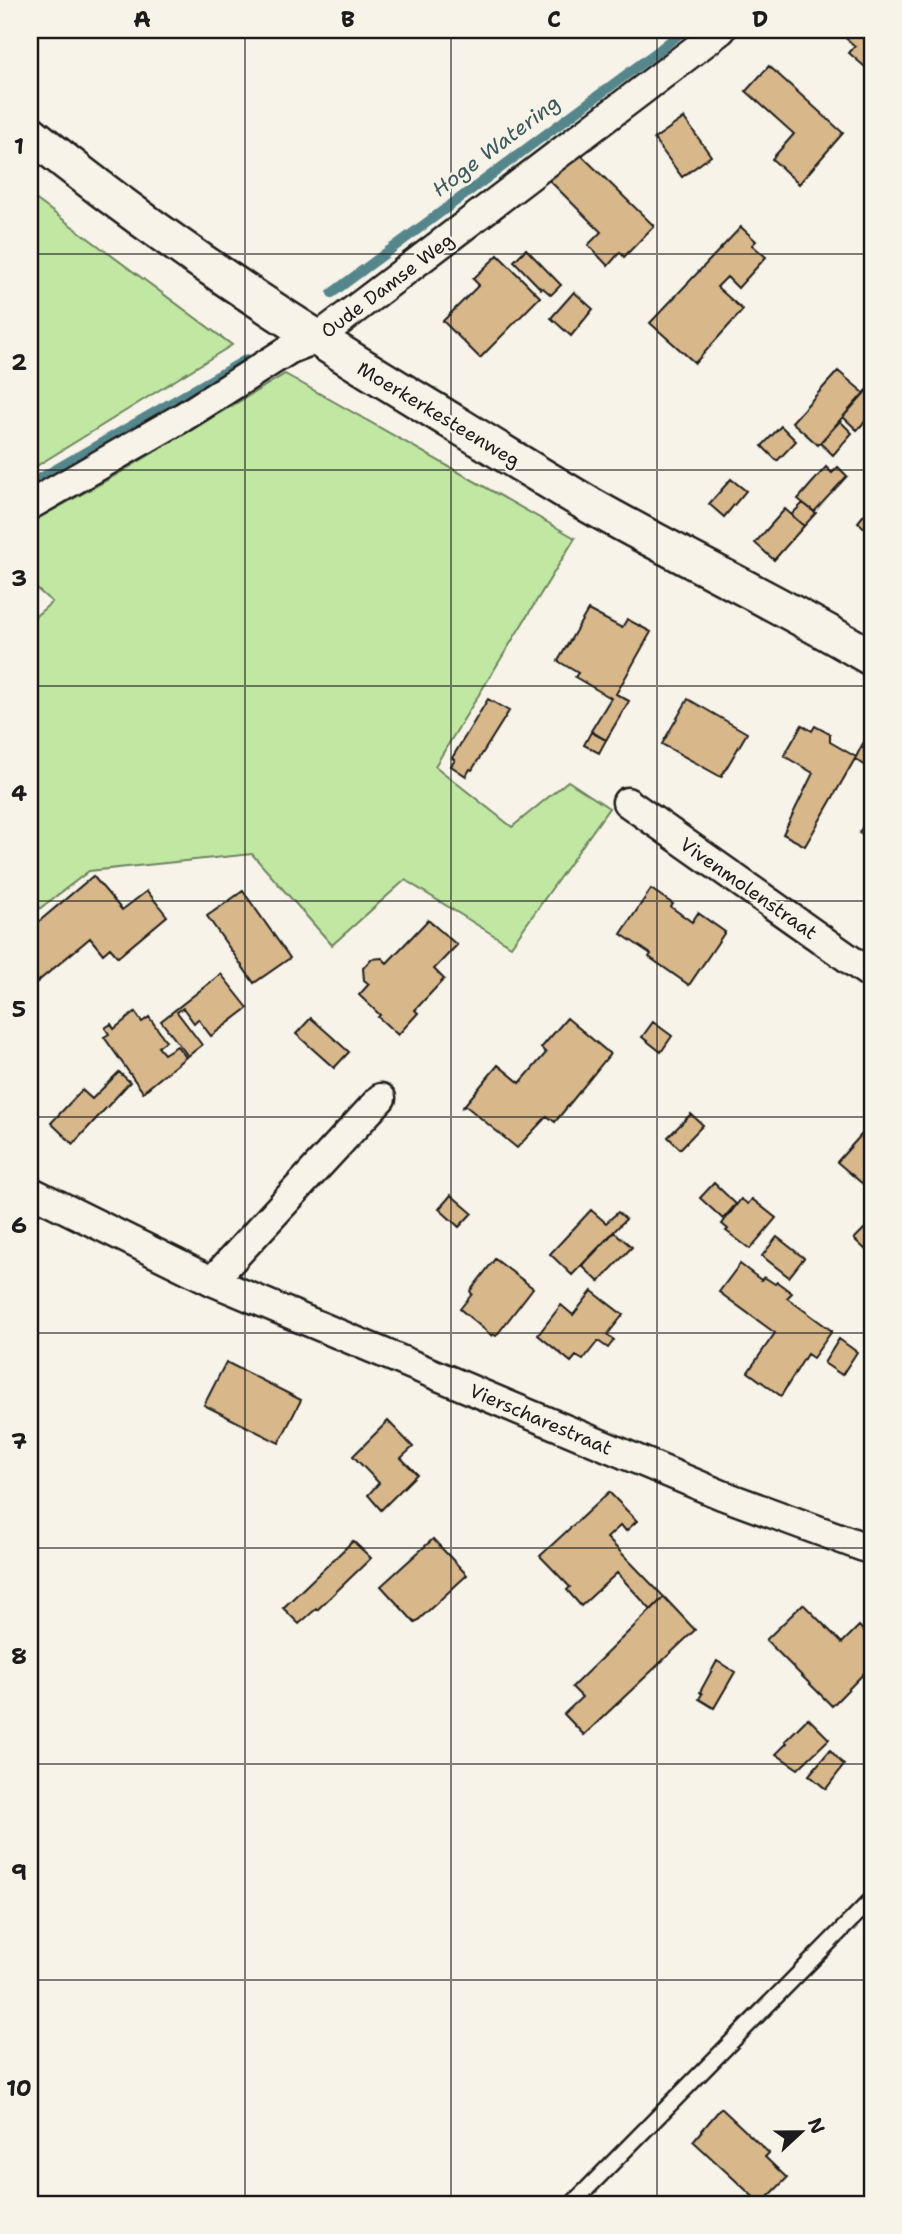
<svg xmlns="http://www.w3.org/2000/svg" width="902" height="2234" viewBox="0 0 902 2234" font-family="'Shantell Sans',sans-serif">
	<style>
		.green { fill: #c1e8a3; stroke: #6e8260; stroke-width: 2 }
		.lines { fill: none; stroke-linecap: round; stroke-linejoin: round }
		.stream { stroke: #55868c; stroke-width: 10 }
		.building { fill: #d8b78b; stroke: #1c1c1c; stroke-width: 2 }
		.service-casing { stroke: #1c1c1c; stroke-width: 19 }
		.minor-casing { stroke: #1c1c1c; stroke-width: 33 }
		.tertiary-casing { stroke: #1c1c1c; stroke-width: 40 }
		.service { stroke: #f7f3e8; stroke-width: 14 }
		.minor { stroke: #f7f3e8; stroke-width: 28 }
		.tertiary { stroke: #f7f3e8; stroke-width: 35 }
		.grid { fill: none; stroke: #1c1c1c; stroke-width: 2; stroke-opacity: 0.55 }
		.labels { text-anchor: middle; stroke-width: 5; stroke-linejoin: round; paint-order: stroke }
		.street-label { font-size: 19px; fill: #1c1c1c; stroke: #f7f3e8 }
		.water-label { font-size: 21px; font-style: italic; fill: #3d5a5d; stroke: #f7f3e8 }
		.neatline { fill: none; stroke: #1c1c1c; stroke-width: 2.5 }
		.grid-label { font-size: 23px; text-anchor: middle; font-weight: bold; fill: #1c1c1c }
	</style>
	<rect width="100%" height="100%" fill="#f7f3e8"/>
	<filter id="ink" filterUnits="userSpaceOnUse"><feTurbulence type="fractalNoise" baseFrequency=".0143" numOctaves="2"/><feDisplacementMap in="SourceGraphic" scale="14" xChannelSelector="R" yChannelSelector="G"/><feConvolveMatrix kernelMatrix="1 2 1 2 8 2 1 2 1" color-interpolation-filters="sRGB"/></filter>
	<g filter="url(#ink)">
		<path class="green" d="M30,195L232,345L30,470Z
			M285,374L575,538L435,766L512,827L568,781L609,808L511,946L405,880L332,945L252,854L89,871L30,916V621L52,602L30,583V523L118,474Z"/>
		<g class="lines">
			<path class="stream" d="M332,293L658,51L684,30
				M30,484L247,359"/>
		</g>
		<path class="building" d="M836,30H872V73L849,53L855,46Z
			M769,66L843,133L799,184L772,159L794,134L746,91Z
			M684,118L711,156L682,177L654,139Z
			M579,153L654,226L624,257L620,252L608,266L588,245L601,232L549,180Z
			M741,227L756,241L752,245L766,257L738,288L727,277L717,287L743,310L695,363L650,323Z
			M526,249L561,285L551,295L543,288L541,289L514,261Z
			M498,255L540,297L480,358L443,321L479,285L473,279Z
			M574,292L593,309L571,336L551,318Z
			M838,371L864,393L818,445L792,422Z
			M868,389L872,392V414L857,430L843,417Z
			M840,421L852,433L833,455L820,443Z
			M781,426L796,441L777,461L762,446Z
			M826,467L832,473L838,467L847,476L814,512L798,499Z
			M731,479L746,491L724,517L709,504Z
			M803,503L816,513L804,526L791,515Z
			M872,505V535L858,522Z
			M785,509L804,526L774,560L755,543Z
			M588,610L622,628L627,619L651,632L616,694L629,701L606,740L591,731L611,698L575,677L578,673L558,661Z
			M488,699L509,711L472,770L470,769L466,776L451,766L455,760L452,758Z
			M688,699L747,733L721,777L662,744Z
			M802,725L812,731L815,726L830,734V742L856,757L805,846L783,834L813,773L784,756Z
			M872,729V753L861,747Z
			M591,732L606,740L599,753L584,745Z
			M861,747L872,753L871,769L855,759Z
			M872,811V841L859,833Z
			M93,876L122,910L147,891L167,916L118,957L110,948L103,954L90,938L30,988V929Z
			M651,889L673,904L671,907L692,922L698,913L725,932L689,985L649,957L651,954L621,934Z
			M243,891L290,958L254,983L207,916Z
			M428,920L457,945L434,969L444,979L415,1010L418,1013L398,1035L378,1017L380,1015L359,995L369,984L364,980L363,968L371,959L382,958L387,963Z
			M221,974L248,1008L211,1036L198,1019L194,1023L183,1008L177,1012L202,1045L188,1056L161,1021Z
			M135,1012L142,1022L149,1017L166,1041L158,1047L164,1054L177,1046L186,1057L143,1092L104,1037L109,1034L105,1028L111,1024L114,1029Z
			M311,1018L349,1052L334,1068L296,1034Z
			M567,1018L610,1054L555,1122L547,1116L517,1148L466,1106L463,1107L498,1065L520,1083L546,1053L541,1048Z
			M653,1022L672,1036L661,1052L642,1037Z
			M119,1072L130,1082L73,1144L51,1123L82,1090L92,1099Z
			M691,1114L703,1125L680,1149L668,1137Z
			M870,1125L872,1127V1197L869,1194L871,1191L837,1162Z
			M714,1183L736,1204L723,1219L700,1198Z
			M451,1195L472,1213L459,1227L439,1209Z
			M741,1199L748,1204L752,1199L776,1218L750,1249L726,1231L728,1229L722,1224Z
			M591,1210L606,1223L618,1212L626,1219L572,1275L550,1254Z
			M868,1225L872,1229V1245L867,1251L854,1239Z
			M614,1232L632,1247L599,1282L582,1266Z
			M777,1237L804,1258L789,1277L762,1256Z
			M495,1259L533,1288L496,1336L493,1334L492,1336L460,1309L472,1294L470,1291Z
			M740,1264L761,1280L764,1277L775,1284L777,1282L792,1293L787,1298L832,1331L813,1358L807,1354L781,1396L748,1372L775,1333L719,1292Z
			M592,1291L623,1315L607,1335L614,1340L608,1348L598,1341L583,1360L576,1356L571,1362L538,1335L561,1305L573,1315Z
			M839,1339L857,1352L842,1375L824,1363Z
			M226,1362L301,1400L279,1443L204,1405Z
			M388,1421L413,1447L401,1458L417,1474L381,1510L368,1495L379,1483L353,1456Z
			M609,1492L637,1521L626,1531L621,1525L607,1538L664,1597L651,1610L617,1573L581,1606L567,1590L570,1587L540,1556Z
			M433,1539L467,1575L415,1623L381,1586Z
			M353,1541L371,1558L317,1610L316,1609L299,1624L283,1608Z
			M664,1597L695,1630L584,1735L564,1714L582,1697L572,1687Z
			M803,1604L842,1643L859,1626L872,1640V1665L832,1706L766,1640Z
			M717,1661L735,1672L714,1708L699,1699L702,1694L700,1692Z
			M808,1718L829,1739L798,1769L776,1754L787,1743L785,1741Z
			M830,1750L844,1765L826,1789L809,1775Z
			M721,2108L769,2153L765,2157L787,2178L761,2204L693,2141Z"/>
		<g class="lines">
			<g class="service-casing">
				<path id="service" d="M572,2204L872,1899"/>
			</g>
			<g class="minor-casing">
				<path id="minor" d="M30,505L183,417L290,349L316,339L721,30
					M627,802L872,975
					M30,1191L212,1281L722,1495L872,1550
					M212,1281L381,1098"/>
			</g>
			<g class="tertiary-casing">
				<path id="tertiary" d="M30,133C157,237 294,326 435,411C487,443 540,476 593,507C685,559 781,604 872,658"/>
			</g>
			<use href="#service" class="service"/>
			<use href="#minor" class="minor"/>
			<use href="#tertiary" class="tertiary"/>
		</g>
	</g>
	<path class="grid" d="M245,30V2204M451,30V2204M657,30V2204M30,254H872M30,470H872M30,686H872M30,901H872M30,1117H872M30,1333H872M30,1548H872M30,1764H872M30,1980H872"/>
	<g class="labels">
		<g class="street-label">
			<text transform="translate(387 285) rotate(-37)" y="7">Oude Damse Weg</text>
			<text transform="translate(439 414) rotate(31)" y="7">Moerkerkesteenweg</text>
			<text transform="translate(749 888) rotate(35)" y="7">Vivenmolenstraat</text>
			<text transform="translate(541 1419) rotate(23)" y="7">Vierscharestraat</text>
		</g>
		<g class="water-label">
			<text transform="translate(496 146) rotate(-37)" y="7">Hoge Watering</text>
		</g>
	</g>
	<rect width="902" height="2234" fill="none" stroke="#f7f3e8" stroke-width="77"/>
	<g transform="translate(801 2132) rotate(68)" stroke="#f7f3e8" stroke-width="5" paint-order="stroke">
	<path d="M0-5L12 26L0 18L-12 26Z" fill="#1c1c1c"/>
	<text y="-10" font-size="19" font-weight="bold" text-anchor="middle" fill="#1c1c1c">N</text>
	</g>
	<rect x="38" y="38" width="826" height="2158" class="neatline"/>
	<g class="grid-label">
		<text x="142" y="27">A</text>
		<text x="348" y="27">B</text>
		<text x="554" y="27">C</text>
		<text x="760" y="27">D</text>
		<text x="19" y="154">1</text>
		<text x="19" y="370">2</text>
		<text x="19" y="586">3</text>
		<text x="19" y="801">4</text>
		<text x="19" y="1017">5</text>
		<text x="19" y="1233">6</text>
		<text x="19" y="1449">7</text>
		<text x="19" y="1664">8</text>
		<text x="19" y="1880">9</text>
		<text x="19" y="2096">10</text>
	</g>
</svg>
